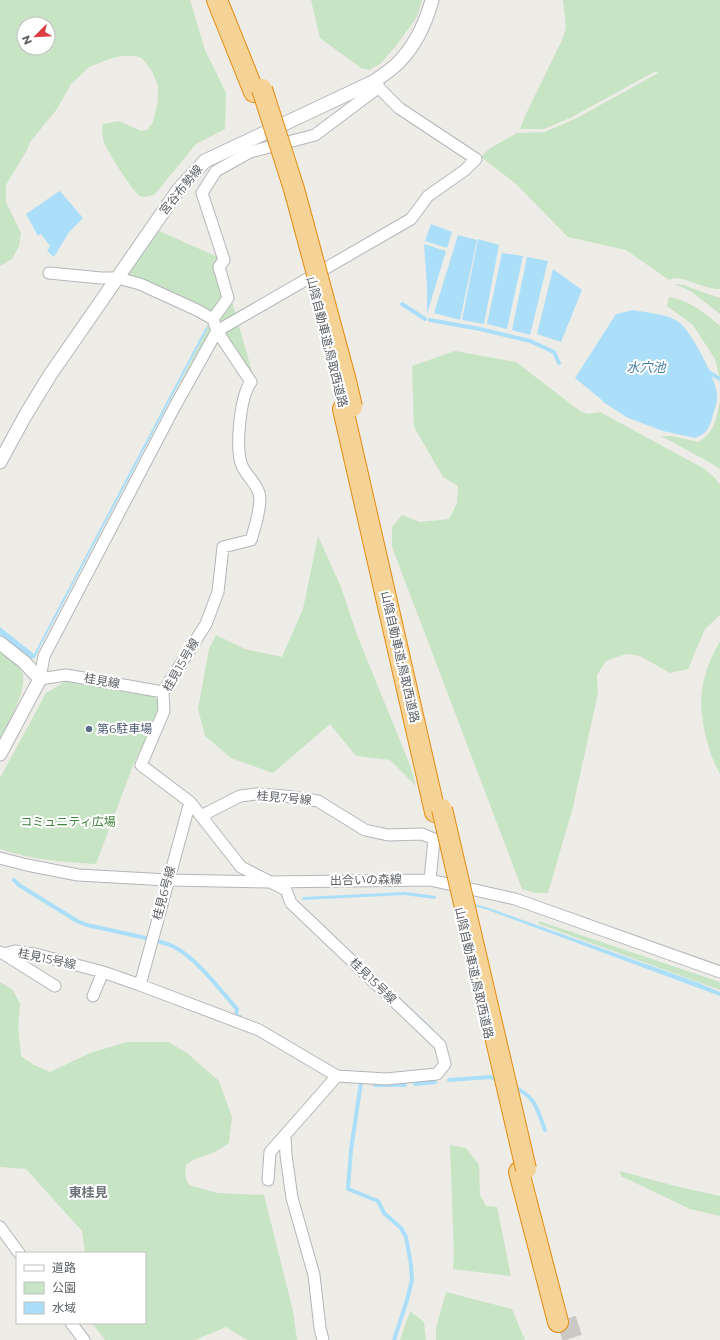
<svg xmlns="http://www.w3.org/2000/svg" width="720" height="1340" viewBox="0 0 720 1340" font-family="Montserrat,'Noto Sans JP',sans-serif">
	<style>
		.green { fill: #c7e4c4; fill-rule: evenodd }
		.water { fill: #abdff9 }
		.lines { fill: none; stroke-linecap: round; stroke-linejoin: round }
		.stream { stroke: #abdff9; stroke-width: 4 }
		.motorway-tunnel { stroke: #cac9c6; stroke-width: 20; stroke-dasharray: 20 10; stroke-linecap: butt }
		.minor-casing { stroke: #b3b6b9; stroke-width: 13 }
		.tertiary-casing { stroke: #b3b6b9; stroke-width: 15 }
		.motorway-casing { stroke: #e38c11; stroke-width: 22 }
		.minor { stroke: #fff; stroke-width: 11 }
		.tertiary { stroke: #fff; stroke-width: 13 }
		.motorway { stroke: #f5d396; stroke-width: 20 }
		.motorway-bridge-casing { stroke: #e38c11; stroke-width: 22; stroke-linecap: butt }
		.motorway-bridge { stroke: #f5d396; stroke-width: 20 }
		.service-dot { fill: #5c6f8a; stroke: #fff; stroke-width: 1.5 }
		.labels { text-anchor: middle; stroke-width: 4; stroke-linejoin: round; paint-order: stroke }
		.street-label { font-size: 12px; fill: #5d6165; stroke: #fff }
		.service-label { font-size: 12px; fill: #4e5e75; stroke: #fff; text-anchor: start }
		.park-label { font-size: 12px; fill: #40853c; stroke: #fff }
		.water-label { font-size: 13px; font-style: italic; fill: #467ca2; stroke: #fff }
		.neighbourhood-label { font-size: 13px; font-weight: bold; fill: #6e7377; stroke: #fff }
	</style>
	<rect width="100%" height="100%" fill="#eeece6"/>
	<path class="green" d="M0,0H190L205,50L226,93L225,129L196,144L155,194C150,196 145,198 140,196C133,192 107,151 104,142C102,136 102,130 103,124L119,121L141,131L147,130L153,122L158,101V86L152,71L142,58L135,56H121L109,59L89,67L71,84L57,109L30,142L27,150L6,185V202L21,233L19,246L12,259L0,266ZM24,24H48V48H24Z
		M311,0H422L417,17L395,47L380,64L369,70L361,68L320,38Z
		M563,0H720V289C705,291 681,273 669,280L626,250L568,237L516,184L481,157L489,149L517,133L545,132L577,118L658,73L656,71L572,117L544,129H520L525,116L562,40L566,28Z
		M157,230L220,258L230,292L211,314L125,275Z
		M675,284H678L683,285L720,298V314L692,292Z
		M669,297C688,300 706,313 720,326V380L715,359L693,325L667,306Z
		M231,298L254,378L218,323L220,312Z
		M209,322L212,329L173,407L169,405L208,328L206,327Z
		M455,351L516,362L580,411L588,414L600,412L703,468L715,478L720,485V615L705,629L688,669L670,673L640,656L626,654L606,661L597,675L598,693L573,807L548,893H536L522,889L392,547V527L402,515L420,522L449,519L457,503L458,486L443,477L414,427L412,366Z
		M720,402V469L709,462L661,436H671L699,442C716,430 715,421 720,402Z
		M318,536L341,587L357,635L410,765L416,786L390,760L356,756L330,724L273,773L231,758L205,736L198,709L209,649L216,635L245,649L282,657L303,609Z
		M720,641V774C713,762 708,747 705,733C697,697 702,673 720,641Z
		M0,650C7,656 18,663 22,672C29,688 8,724 0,738Z
		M68,680L152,695C158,699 160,704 159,711L134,763L96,864C62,862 33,860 0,849V778L46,693Z
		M539,921L720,982V990L539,924Z
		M0,982L13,990L20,1004L18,1025L21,1056L34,1065L50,1072L90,1053L127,1042H168L187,1053L219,1081L232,1117L229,1143L215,1152L193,1160L186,1165L185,1176L189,1185L217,1193L264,1195L293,1311L297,1340H247L226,1327L195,1340H105L92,1323H145V1253H85L82,1231L26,1169L0,1167Z
		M450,1145L466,1148L479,1165L480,1195L486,1206L497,1207L511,1276L453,1269L454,1255Z
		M620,1171L675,1186L720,1196V1216L690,1209L621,1176Z
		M446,1292L512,1309L525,1340H436V1328Z
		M410,1311L424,1322L426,1340H400Z"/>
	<path class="water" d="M60,191L83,218L69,232L54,257L47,251L50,246L41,234L38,236L26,214L58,192Z
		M431,224L452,232L447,248L425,241Z
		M458,235L477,240L460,320L434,313Z
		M478,239L499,245L484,324L462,320Z
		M424,244L446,251L427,314V286Z
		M502,253L523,256L507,329L487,324Z
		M527,257L548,261L530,335L512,330Z
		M553,269L582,290L561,342L537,334Z
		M633,310C647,313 670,314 680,323C693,335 715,377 717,394C718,401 715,408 713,415C710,427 707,434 695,438L663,431L628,418L603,402V401L575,378L616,314Z
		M206,327L208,328L40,647L35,658L30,659L0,635V627L34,654Z
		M405,892L436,896L435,899L404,895L302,900L303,897Z
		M456,899L489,908L699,983L720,992V996L488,910L456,901Z
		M300,903L433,1029L432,1030L298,904Z"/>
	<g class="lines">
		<path class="stream" d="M402,304L425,319
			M430,320L480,329L530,341L554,352L559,363
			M707,371L720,379
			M14,880L19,885L77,921L87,925L146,938
			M156,940C162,943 170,944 176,948C198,960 220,990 237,1009L236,1016L240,1017
			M449,1080L491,1077L499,1081
			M361,1082L351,1150L348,1189L378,1201L384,1213L401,1228L406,1237L411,1265L412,1280L407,1300L394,1340
			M415,1084L435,1082
			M375,1085H405
			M514,1087C536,1097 537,1109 545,1130"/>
		<path class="motorway-tunnel" d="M566,1319L573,1340"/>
		<g class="minor-casing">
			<path id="minor" d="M213,319L228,298L219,267L224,260L202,193L216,171L250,152L315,135L379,87
				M163,692L66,675L40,679L44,656L174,408L217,331L411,219L428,196L465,170L476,159L399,108L373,82
				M201,816L240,796L256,794L285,796L318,801L365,830L388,835L422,834L434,839L430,880
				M0,858L27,865L78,875L168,880L269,882L430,880L515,899L720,972
				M0,952L4,954L15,951L39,955L103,972L140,985L259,1030L337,1076L386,1079L437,1074L445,1064L440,1045L291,903L286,890L241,867L190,802L141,765L164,711L163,692L206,624L218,592L223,547L251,540C255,527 260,512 260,498C259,485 247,477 242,466C235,449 240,396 251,382L217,331L213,319L197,310L140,284L118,278H101L49,273
				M4,954L55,986
				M140,985L190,802
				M93,996L103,972
				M285,1135L286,1155L292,1198L314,1275L320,1328L323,1340
				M268,1180L270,1152L337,1076
				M0,1227L19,1253
				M71,1323L84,1340"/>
		</g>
		<g class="tertiary-casing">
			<path id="tertiary" d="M0,462L25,416L50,375L179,189L205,161L373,82C382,76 391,70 398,63C415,46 426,22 432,0
				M0,643L24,662L40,679L0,754"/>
		</g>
		<g class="motorway-casing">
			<path id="motorway" d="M217,0L254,92
				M343,409L435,812
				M519,1172L558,1322"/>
		</g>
		<use href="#minor" class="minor"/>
		<use href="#tertiary" class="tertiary"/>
		<use href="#motorway" class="motorway"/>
		<g class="motorway-bridge-casing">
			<path id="motorway-bridge" d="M262,89L294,189L346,381L352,407
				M442,809L526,1169"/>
		</g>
		<use href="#motorway-bridge" class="motorway-bridge"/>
	</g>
	<circle class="service-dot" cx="89" cy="729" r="4"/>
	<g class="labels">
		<g class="street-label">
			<text transform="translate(181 190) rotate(-51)" y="4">宮谷布勢線</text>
			<text transform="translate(327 342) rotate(76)" y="4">山陰自動車道;鳥取西道路</text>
			<text transform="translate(400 657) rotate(77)" y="4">山陰自動車道;鳥取西道路</text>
			<text transform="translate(181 665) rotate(-60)" y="4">桂見15号線</text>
			<text transform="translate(102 681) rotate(10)" y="4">桂見線</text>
			<text transform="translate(284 798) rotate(5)" y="4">桂見7号線</text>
			<text transform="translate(366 880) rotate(-1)" y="4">出合いの森線</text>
			<text transform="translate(164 893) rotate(-75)" y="4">桂見6号線</text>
			<text transform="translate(47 959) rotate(12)" y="4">桂見15号線</text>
			<text transform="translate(474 973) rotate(77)" y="4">山陰自動車道;鳥取西道路</text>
			<text transform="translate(373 981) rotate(44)" y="4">桂見15号線</text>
		</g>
		<g class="service-label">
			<text x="97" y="733">第6駐車場</text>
		</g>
		<g class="park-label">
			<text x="68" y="826">コミュニティ広場</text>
		</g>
		<g class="water-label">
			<text x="646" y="372">水穴池</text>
		</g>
		<g class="neighbourhood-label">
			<text x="88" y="1197">東桂見</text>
		</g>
	</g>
	<rect x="16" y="1252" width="130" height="72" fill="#ffffff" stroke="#bec0c1"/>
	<rect x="24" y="1265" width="20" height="6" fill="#ffffff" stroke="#bec0c1"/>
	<text x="52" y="1272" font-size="12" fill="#5d6165">道路</text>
	<rect x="24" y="1282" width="20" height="12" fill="#c7e4c4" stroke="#bec0c1"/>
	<text x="52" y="1292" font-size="12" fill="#5d6165">公園</text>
	<rect x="24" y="1302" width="20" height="12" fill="#abdff9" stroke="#bec0c1"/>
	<text x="52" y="1312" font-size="12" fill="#5d6165">水域</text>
	<g transform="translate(36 36) rotate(246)"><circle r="19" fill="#ffffff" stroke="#bec0c1"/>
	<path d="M0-3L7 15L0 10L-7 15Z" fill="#dd3d41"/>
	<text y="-6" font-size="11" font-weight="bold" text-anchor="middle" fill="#5d6165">N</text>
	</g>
</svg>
